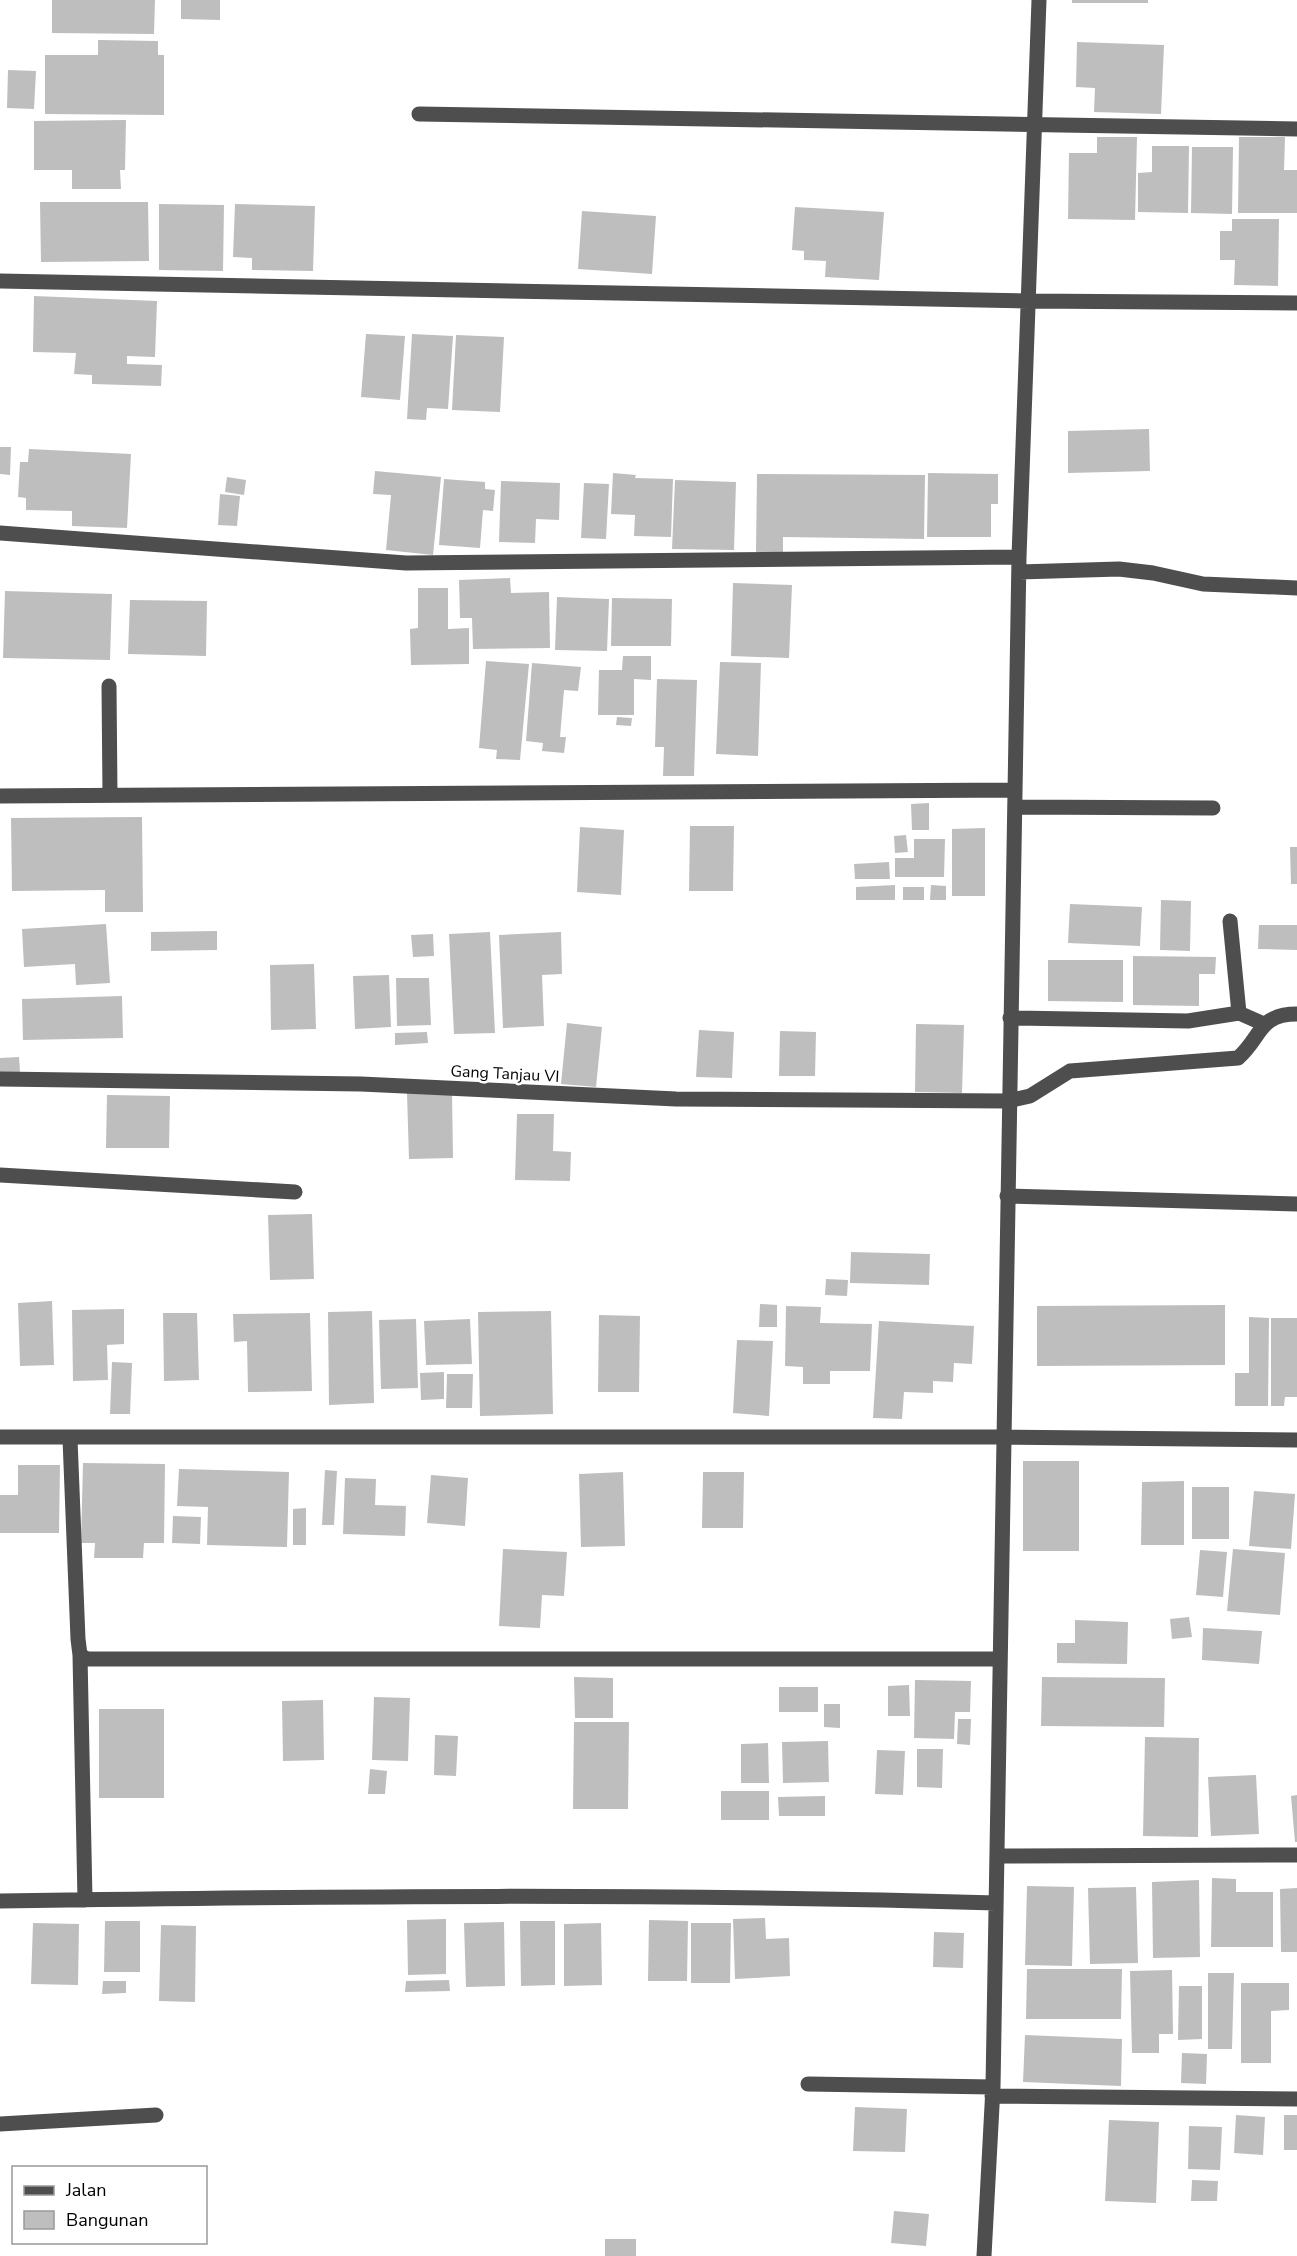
<svg xmlns="http://www.w3.org/2000/svg" width="1297" height="2256" viewBox="0 0 1297 2256" font-family="'Nunito Sans',sans-serif">
	<style>
		.building { fill: #bebebe }
		.lines { fill: none; stroke-linecap: round; stroke-linejoin: round }
		.minor { stroke: #4e4e4e; stroke-width: 15 }
		.labels { text-anchor: middle; stroke-width: 5; stroke-linejoin: round; paint-order: stroke }
		.street-label { font-size: 16px; fill: #000; stroke: #fff }
	</style>
	<rect width="100%" height="100%" fill="#fff"/>
	<path class="building" d="M52,0H155L154,34L52,33Z
		M181,0H220V20L181,19Z
		M1072,0H1148V3H1072Z
		M98,40L158,41V55H164V115L45,114V55H98Z
		M1077,42L1164,45L1161,114L1094,112L1095,88L1076,87Z
		M8,70L36,71L34,109L7,108Z
		M126,120L125,170H120L121,189H72V170H34V121Z
		M1097,137H1137L1135,220L1068,219L1069,153H1097Z
		M1239,137H1285L1284,170H1297V213H1238Z
		M1152,146H1189L1188,213L1138,212V173L1152,172Z
		M1192,147H1233L1232,214L1191,213Z
		M40,202H148L149,261L41,262Z
		M159,204L224,205L223,271L159,270Z
		M235,204L315,206L313,271L252,270V258L233,257Z
		M795,207L884,212L879,280L825,277L826,261L804,260V251L792,250Z
		M582,211L656,216L652,274L578,269Z
		M1232,219H1279L1278,286L1234,285L1235,260H1220V231H1232Z
		M34,296L157,301L155,357L127,356V364L162,365L161,386L92,384V375L74,374L76,353L33,352Z
		M366,334L405,336L400,400L361,397Z
		M412,334L453,336L448,409L427,408L426,420L407,419Z
		M456,335L504,337L500,412L452,410Z
		M1149,429L1150,471L1068,473V431Z
		M0,447H11L10,475L0,474Z
		M29,449L131,454L127,528L72,526V511L26,510V498L18,497L20,462H28Z
		M375,471L441,477L433,555L386,550L391,495L373,494Z
		M613,473L636,475L635,478L673,479L671,537L634,536L635,515L611,514Z
		M928,473L998,474V504H991V537H927Z
		M757,474L925,475L924,539L783,537V552H756Z
		M227,477L246,480L244,495L225,492Z
		M444,479L485,482V489L495,490L493,511L483,510L480,548L439,545Z
		M675,480L736,482L734,550L672,549Z
		M501,481L560,483L559,520L536,519L535,543L499,542Z
		M584,483L609,484L606,539L581,538Z
		M220,494L240,496L237,526L218,525Z
		M510,578L511,593L549,592L550,648L473,649L472,618H460L459,580Z
		M733,583L792,585L789,658L731,656Z
		M418,588H448V629L469,628V664L411,665L410,629L418,628Z
		M5,591L112,594L110,660L3,658Z
		M557,597L609,599L607,651L555,650Z
		M612,598L672,599L671,646H611Z
		M130,600L207,601L206,656L128,654Z
		M623,656H651V680L634,679V715H598L599,670H622Z
		M486,661L529,664L520,760L496,759L497,750L479,748Z
		M720,662L761,663L758,756L716,754Z
		M532,663L581,667L578,691L564,690L560,737H566L564,753L542,751L543,743L526,741Z
		M657,679L697,680L694,776H663L664,747H655Z
		M617,717L632,718L631,726L616,725Z
		M929,803V830H912L911,804Z
		M142,817L143,912H105V890L12,891L11,818Z
		M690,826H734L733,891H689Z
		M580,827L624,830L621,895L577,892Z
		M985,828V896H952V829Z
		M906,835L908,852L895,853L894,836Z
		M914,839H945L944,877H895V858H914Z
		M1290,847H1297V884H1291Z
		M889,862L890,879H855L854,864Z
		M895,885V900H856V887Z
		M931,885L946,886V900H930Z
		M903,887H924V900H903Z
		M1161,900L1191,901L1190,951L1160,950Z
		M1070,904L1142,907L1140,946L1068,943Z
		M106,924L110,983L76,985L75,964L24,967L22,929Z
		M1259,925H1297V950L1258,949Z
		M217,931V950L151,951V932Z
		M490,932L495,1033L454,1034L449,934Z
		M561,932L562,974L542,975L544,1026L503,1028L499,935Z
		M433,934L434,956L413,957L411,935Z
		M1133,956L1216,957L1215,974H1199V1006L1133,1005Z
		M1048,960H1123V1002L1048,1001Z
		M314,964L316,1029L271,1030L270,965Z
		M389,975L391,1027L355,1029L353,976Z
		M396,978H429L431,1025L397,1026Z
		M122,996L123,1038L23,1040L22,999Z
		M567,1023L602,1027L596,1087L561,1084Z
		M916,1024L964,1025L962,1093L915,1092Z
		M699,1030L734,1032L732,1078L696,1077Z
		M780,1031L816,1032L815,1076H779Z
		M427,1032L428,1043L395,1045V1033Z
		M19,1057L20,1072L0,1073V1058Z
		M452,1092L453,1158L409,1159L407,1093Z
		M107,1095L170,1096L169,1148H106Z
		M517,1114H554L553,1151L571,1152L570,1181L515,1180Z
		M312,1214L314,1279L270,1280L268,1215Z
		M851,1252L930,1254L929,1285L850,1283Z
		M826,1279L848,1280L847,1296L825,1295Z
		M52,1301L54,1365L20,1366L18,1303Z
		M760,1304L777,1305V1327H759Z
		M1225,1305V1365L1037,1366V1306Z
		M786,1306L821,1307L820,1323L872,1324L870,1371H830V1384H803V1367L785,1366Z
		M124,1309V1344L107,1345L108,1380L73,1381L72,1310Z
		M372,1311L374,1403L329,1405L328,1312Z
		M551,1311L553,1414L480,1416L478,1312Z
		M163,1313H197L199,1380L164,1381Z
		M310,1313L312,1391L248,1392L247,1341L234,1342L233,1314Z
		M599,1315L640,1316L639,1392H598Z
		M1249,1317L1269,1318L1268,1406H1235V1373H1249Z
		M1271,1318H1297V1397H1285L1284,1406H1271Z
		M416,1319L418,1388L381,1389L379,1320Z
		M470,1319L472,1364L426,1365L424,1321Z
		M879,1321L974,1326L972,1364L954,1363L953,1382L933,1381V1393L904,1392L902,1419L873,1418Z
		M737,1340L773,1341L769,1416L733,1413Z
		M112,1362L132,1363L130,1414H110Z
		M444,1372V1399L421,1400L420,1373Z
		M447,1374H473L472,1408H446Z
		M1023,1461H1079V1551H1023Z
		M83,1463L165,1464L164,1543H144L143,1558H94L95,1543H81Z
		M18,1465H60L59,1533H0V1495H18Z
		M179,1469L289,1472L287,1547L207,1545L208,1507L177,1506Z
		M325,1470L337,1471L334,1525H322Z
		M623,1472L625,1546L581,1547L579,1474Z
		M703,1472H744L743,1528H702Z
		M431,1475L468,1478L465,1526L427,1523Z
		M345,1478L376,1479L375,1505L406,1506L405,1536L343,1534Z
		M1184,1481V1545H1141L1142,1482Z
		M1192,1487H1229V1539H1192Z
		M1254,1491L1295,1494L1291,1549L1249,1546Z
		M306,1508V1545H293V1509Z
		M173,1516L201,1517L200,1544L172,1543Z
		M503,1549L567,1552L564,1596L542,1595L540,1628L499,1626Z
		M1233,1549L1285,1553L1280,1615L1227,1611Z
		M1200,1550L1227,1552L1223,1597L1196,1595Z
		M1189,1617L1192,1637L1172,1639L1170,1619Z
		M1075,1620L1128,1622L1127,1664L1057,1663V1643H1075Z
		M1203,1628L1262,1631L1259,1664L1202,1660Z
		M574,1677L613,1678V1718H575Z
		M1042,1677L1165,1678L1164,1727L1041,1726Z
		M915,1680L971,1681L970,1712H955L954,1739L914,1738Z
		M909,1685L910,1716H888V1686Z
		M779,1687H818V1712H779Z
		M374,1697L410,1698L408,1761L372,1760Z
		M323,1700L324,1760L283,1761L282,1701Z
		M824,1704H840V1728L824,1727Z
		M99,1709H164V1798H99Z
		M958,1719H971L970,1745L957,1744Z
		M574,1722H629L628,1809H573Z
		M435,1735L458,1736L456,1776L434,1775Z
		M1145,1737L1199,1738L1198,1837L1143,1836Z
		M828,1741L829,1782L783,1783L782,1742Z
		M768,1743L769,1783H741V1744Z
		M917,1749H943L942,1788L917,1787Z
		M877,1750L905,1751L903,1795L875,1794Z
		M370,1769L387,1771L385,1794H368Z
		M1256,1775L1259,1834L1211,1836L1208,1777Z
		M721,1791H769V1820H721Z
		M1297,1795V1842H1295L1291,1796Z
		M825,1796V1816H779L778,1797Z
		M1212,1878L1236,1879V1892H1273V1947H1211Z
		M1199,1880L1200,1957L1153,1958L1152,1882Z
		M1027,1886L1074,1887L1072,1966L1025,1965Z
		M1136,1887L1138,1963L1090,1964L1088,1888Z
		M1297,1888V1952H1281L1280,1889Z
		M765,1918L766,1939L789,1938L790,1976L735,1979L733,1919Z
		M446,1919V1974L408,1975L407,1920Z
		M649,1920L688,1921L687,1981H648Z
		M105,1921H140V1972H104Z
		M520,1921H555V1985L521,1986Z
		M504,1922L505,1986L466,1987L464,1923Z
		M33,1923L79,1924L78,1985L31,1984Z
		M601,1923L602,1985L564,1986V1924Z
		M691,1923H731L730,1983H691Z
		M161,1925L196,1926L195,2002L159,2001Z
		M934,1932L964,1933L963,1968L933,1967Z
		M1027,1969H1122L1121,2019H1026Z
		M1172,1970L1173,2034H1159V2053H1132L1130,1971Z
		M1208,1973H1234L1232,2049H1208Z
		M449,1980L450,1991L405,1992L406,1981Z
		M103,1981H126V1993L102,1994Z
		M1241,1983H1289V2010L1271,2011V2063H1241Z
		M1179,1986H1202V2039L1178,2040Z
		M1025,2035L1122,2039L1121,2086L1023,2082Z
		M1182,2053L1207,2054L1206,2084L1181,2083Z
		M855,2107L907,2109L905,2152L853,2151Z
		M1236,2115L1265,2117L1263,2155L1234,2153Z
		M1284,2115H1297V2150H1284Z
		M1109,2120L1159,2122L1156,2203L1105,2201Z
		M1189,2126L1222,2127L1220,2170L1188,2169Z
		M1192,2180L1218,2181L1217,2201H1191Z
		M894,2211L929,2214L926,2246L891,2243Z
		M605,2239H636V2256H605Z"/>
	<g class="lines">
		<path class="minor" d="M419,114L1297,129
			M0,281L1028,301L1297,303
			M0,533L406,563L1019,557
			M1019,572L1119,569L1153,573L1203,584L1297,588
			M109,686L110,795
			M0,796L1015,790
			M1015,807L1213,808
			M1230,921L1239,1013
			M1010,1018L1188,1021L1239,1013L1264,1024
			M0,1079L361,1084L676,1099L1008,1101L1030,1096L1070,1071L1238,1058C1262,1037 1258,1014 1297,1014
			M0,1175L295,1192
			M1007,1196L1297,1204
			M0,1437H1003L1297,1440
			M70,1439L78,1639L80,1655L87,1659H998
			M80,1655L85,1900
			M997,1856L1297,1855
			M0,1901C332,1896 664,1893 996,1903
			M808,2084L993,2087
			M992,2096L1297,2099
			M0,2124L156,2115
			M984,2256L993,2087L1019,557L1039,0"/>
	</g>
	<g class="labels">
		<g class="street-label">
			<text transform="translate(505 1073) rotate(3)" y="6">Gang Tanjau VI</text>
		</g>
	</g>
	<rect x="12" y="2166" width="195" height="78" fill="#ffffff" stroke="#999999" stroke-width="1.5"/>
	<rect x="24" y="2186" width="30" height="9" fill="#4e4e4e" stroke="#999999" stroke-width="1.5"/>
	<text x="66" y="2196" font-size="18" fill="#000000">Jalan</text>
	<rect x="24" y="2211" width="30" height="18" fill="#bebebe" stroke="#999999" stroke-width="1.5"/>
	<text x="66" y="2226" font-size="18" fill="#000000">Bangunan</text>
</svg>
